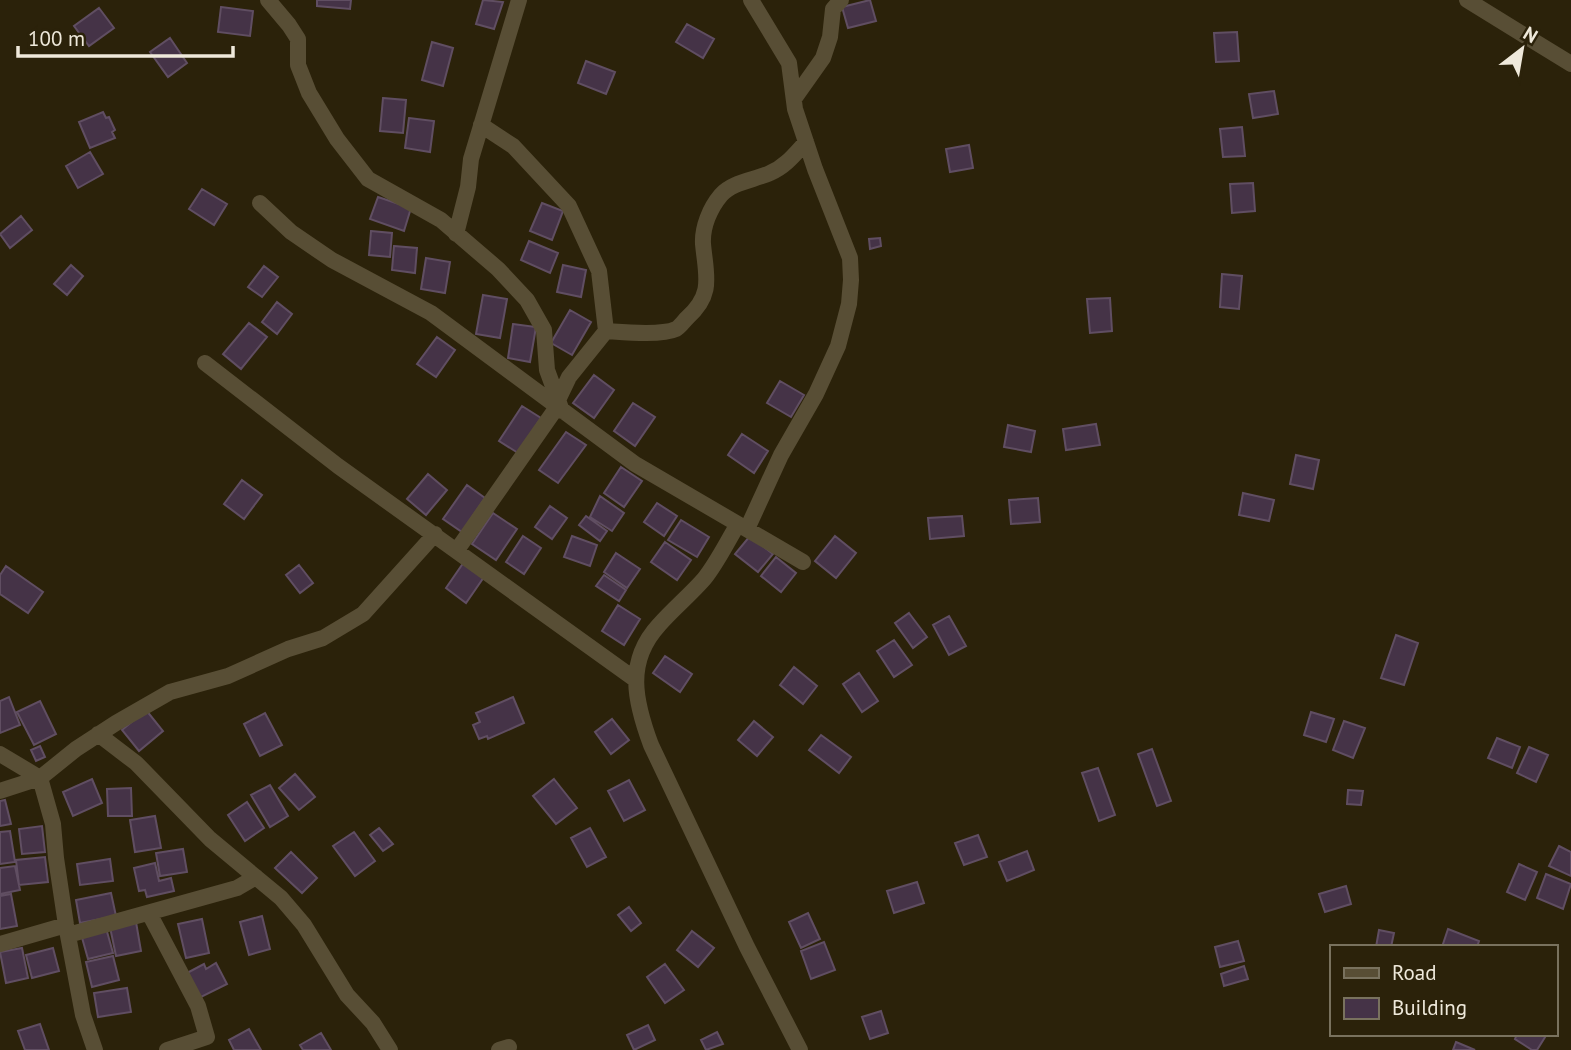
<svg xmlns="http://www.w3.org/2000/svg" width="1571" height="1050" viewBox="0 0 1571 1050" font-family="'PT Sans',sans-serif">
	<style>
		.building { fill: #453347; stroke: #604e62; stroke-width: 2 }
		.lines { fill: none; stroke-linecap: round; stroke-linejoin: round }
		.minor { stroke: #584e35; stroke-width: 16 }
	</style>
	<rect width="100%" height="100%" fill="#2b220a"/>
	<path class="building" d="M317,0H351L350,9L317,6Z
		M483,0L503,2L494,29L476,24Z
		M870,0L876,21L848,28L842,7Z
		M221,7L253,11L250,36L218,32Z
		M99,8L114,28L89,46L74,26Z
		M687,24L714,39L703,58L676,42Z
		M1237,32L1239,61L1216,62L1214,33Z
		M170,38L187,63L168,77L150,52Z
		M432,42L453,48L443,86L422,80Z
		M586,61L615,72L606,94L578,83Z
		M1274,91L1278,114L1253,118L1249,94Z
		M383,98L406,100L403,133L380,131Z
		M103,112L106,118L109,117L115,130L112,132L115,138L90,148L79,122Z
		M409,118L434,121L430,152L405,148Z
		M1242,127L1245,156L1223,157L1220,129Z
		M969,145L973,168L950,172L946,149Z
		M90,152L103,174L78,188L66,166Z
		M1253,183L1255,211L1232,213L1230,184Z
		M202,189L227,204L214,225L189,209Z
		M378,197L411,208L404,231L370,219Z
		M542,203L563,211L552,240L530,231Z
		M21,216L32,230L10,248L0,234Z
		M371,231L392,233L390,257L369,255Z
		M880,238L881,246L870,249L869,239Z
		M529,241L558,253L550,273L521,260Z
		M394,246L417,248L415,273L392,270Z
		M426,258L450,262L445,293L421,289Z
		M71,265L83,276L67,295L54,284Z
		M563,265L586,270L581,297L557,292Z
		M264,266L278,277L262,297L248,287Z
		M1222,274L1242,276L1239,309L1220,307Z
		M483,295L507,299L500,338L476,334Z
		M1110,298L1112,331L1090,333L1087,299Z
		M277,302L292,314L277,334L262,322Z
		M570,310L591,322L572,355L551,343Z
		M249,323L267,337L241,369L223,354Z
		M513,324L536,327L530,362L508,358Z
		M437,337L455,350L436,377L417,364Z
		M594,375L614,390L594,418L573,403Z
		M780,381L804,395L791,417L767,403Z
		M633,403L655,417L635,446L614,431Z
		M522,406L541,418L518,453L499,441Z
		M1096,424L1100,445L1066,450L1063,429Z
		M1008,425L1035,431L1031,452L1004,447Z
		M566,432L586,445L558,483L539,470Z
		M742,434L768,451L754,473L728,455Z
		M1296,455L1319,460L1313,489L1290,484Z
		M621,467L642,481L624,507L604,493Z
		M428,474L447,490L426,515L407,499Z
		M242,480L262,495L244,519L224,504Z
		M467,485L485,498L462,532L443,519Z
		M1243,493L1274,500L1269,521L1239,515Z
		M600,496L624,513L612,531L590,517Z
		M1038,498L1040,522L1011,524L1009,500Z
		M657,503L677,516L664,536L644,522Z
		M550,506L567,518L552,539L535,527Z
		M493,513L517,529L496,560L472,544Z
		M586,516L607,531L600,541L579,525Z
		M962,516L964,536L930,539L928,518Z
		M681,520L709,537L697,557L668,540Z
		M523,536L541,548L524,574L506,562Z
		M572,536L597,545L590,566L564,557Z
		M750,536L773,554L758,572L735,554Z
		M835,536L856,553L836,578L815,561Z
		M665,542L691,560L677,580L651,562Z
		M616,553L640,569L627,588L604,572Z
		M776,557L796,573L781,592L761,576Z
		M464,562L484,577L466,603L446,588Z
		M299,565L313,583L300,593L286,575Z
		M6,566L43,592L28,613L0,594V575Z
		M604,575L626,590L619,601L596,586Z
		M618,605L640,619L624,645L602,631Z
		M909,613L927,637L913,648L895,623Z
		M949,616L966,646L949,655L933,625Z
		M1396,635L1418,643L1404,685L1381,678Z
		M894,640L912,665L894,677L877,651Z
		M665,656L692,674L680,692L653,673Z
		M794,667L817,686L803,704L780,685Z
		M859,673L878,701L862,712L843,684Z
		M9,697L20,725L0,733V701Z
		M513,697L524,723L488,739L487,736L479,739L473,725L480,722L476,713Z
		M40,701L56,734L34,745L17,712Z
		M146,710L163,731L139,751L122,730Z
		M1311,712L1334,719L1326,742L1304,735Z
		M265,713L282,745L260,756L244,724Z
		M612,719L629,740L611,754L595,732Z
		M754,721L773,737L757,756L738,740Z
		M1344,721L1365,728L1353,758L1333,750Z
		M821,735L851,757L839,773L809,750Z
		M1497,738L1520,747L1512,768L1488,758Z
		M40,746L45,757L36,761L31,750Z
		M1529,747L1548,755L1536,782L1517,773Z
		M1152,749L1171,801L1157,806L1138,754Z
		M1098,768L1115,815L1099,821L1082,773Z
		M295,774L315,797L299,810L279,788Z
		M92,779L102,803L73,816L63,792Z
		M554,779L577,808L556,824L533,796Z
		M629,780L645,810L624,821L608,791Z
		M270,785L288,816L270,827L251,795Z
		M131,788L132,816H108L107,789Z
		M1348,790L1363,791L1361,805L1347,804Z
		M5,800L11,824L0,826V801Z
		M247,802L264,828L245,841L228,815Z
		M155,816L161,848L135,852L130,820Z
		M42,826L45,852L22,854L19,829Z
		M379,828L393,844L383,851L370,835Z
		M590,828L606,857L587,867L571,838Z
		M10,831L15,862L0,864V832Z
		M354,832L375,861L355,876L333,846Z
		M978,835L987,857L964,865L955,843Z
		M1559,846L1571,852V876L1549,866Z
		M183,849L187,872L160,876L156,853Z
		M1027,851L1034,870L1007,881L999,862Z
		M291,852L317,878L302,893L275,868Z
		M45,857L48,882L19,885L16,860Z
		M110,859L113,881L80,885L77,864Z
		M155,863L159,881L171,878L174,891L147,897L145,890L139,891L134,868Z
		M1519,864L1537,872L1525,900L1507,892Z
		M15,866L20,890L0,894V868Z
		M1546,874L1571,884L1563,909L1537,898Z
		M917,882L924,903L894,913L887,891Z
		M1346,886L1351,904L1325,912L1319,894Z
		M111,893L116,916L80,923L76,900Z
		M11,894L17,926L0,929V896Z
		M629,907L641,923L631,931L618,915Z
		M808,913L820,939L801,948L789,922Z
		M262,916L270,949L249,955L240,922Z
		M202,919L209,953L186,958L178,924Z
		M136,922L141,951L116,956L110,927Z
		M106,928L113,953L88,959L81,934Z
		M1448,929L1479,941L1477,947H1442Z
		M1379,930L1394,933L1391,947H1376Z
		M692,931L714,948L698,967L677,950Z
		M1238,941L1244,961L1220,967L1215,947Z
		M824,942L835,970L811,979L801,951Z
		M22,948L28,978L6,983L0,952Z
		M53,948L59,971L32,978L26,955Z
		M113,956L119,980L92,987L86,962Z
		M216,963L227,984L199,998L187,973L204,964L206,969Z
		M665,964L684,990L665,1003L647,977Z
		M1244,966L1248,979L1224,986L1221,974Z
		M127,988L131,1012L98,1017L94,993Z
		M881,1011L888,1033L870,1039L862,1017Z
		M40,1024L49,1050H25L18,1031Z
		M648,1025L655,1040L634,1050L627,1035Z
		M249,1029L261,1050H234L229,1040Z
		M717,1032L723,1044L706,1050L701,1040Z
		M321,1033L331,1050H303L300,1045Z
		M1517,1034H1547L1537,1050H1532L1515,1039Z
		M1456,1042L1475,1050H1453Z"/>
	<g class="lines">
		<path class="minor" d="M268,0L289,25L298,39V65L309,93L337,139L368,179L441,220L498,269L527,300L544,330L547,370L562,411
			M1467,0L1571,64
			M794,99L823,58L830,37L833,9L841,0
			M481,125L513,146L569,206L599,271L606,331
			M260,203L291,232L332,260L431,313L635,464L803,562
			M456,234L468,187L471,159L519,0
			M205,363L338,466L636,680
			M558,400L569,377L606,331C622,332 661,336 676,329C680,327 684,321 687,318C714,294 706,276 703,244C702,227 710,208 721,195C732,182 755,180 770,173C785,167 795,154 806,142
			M738,524C727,542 717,563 704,579C690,595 673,609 659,625C625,662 635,702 651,745L747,947L800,1050
			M747,529L781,455L816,394L838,346L849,304L851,280L850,258L815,169L795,109L789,63L751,0
			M457,550L557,407
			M98,734L136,763L210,839L281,898L304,925L347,995L373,1023L390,1050
			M0,754L40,778L53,824L56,858L66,925L83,1015L95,1050
			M0,791L40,778L76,749L116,723L170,692L228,676L288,649L323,638L363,614L435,534
			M149,913L198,1006L207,1037L167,1050
			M68,935L237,888L256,877
			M0,944L66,925
			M499,1050L509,1047"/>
	</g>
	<rect x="1330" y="945" width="228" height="91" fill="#2b220a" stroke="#79725e" stroke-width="2"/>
	<rect x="1344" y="968" width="35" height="10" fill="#584e35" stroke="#79725e" stroke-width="2"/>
	<text x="1392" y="980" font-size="21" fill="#efe9db">Road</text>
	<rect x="1344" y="998" width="35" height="21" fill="#453347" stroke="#79725e" stroke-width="2"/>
	<text x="1392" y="1015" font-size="21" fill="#efe9db">Building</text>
	<g transform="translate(1522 49) rotate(31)" stroke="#2b220a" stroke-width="5" paint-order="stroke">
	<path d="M0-5L12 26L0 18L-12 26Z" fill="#efe9db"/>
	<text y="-10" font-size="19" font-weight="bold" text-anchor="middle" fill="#efe9db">N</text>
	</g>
	<path d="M18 46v10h215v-10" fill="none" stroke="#efe9db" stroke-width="3.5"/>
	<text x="28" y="46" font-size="21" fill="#efe9db" stroke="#2b220a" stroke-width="5" paint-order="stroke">100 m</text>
</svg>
